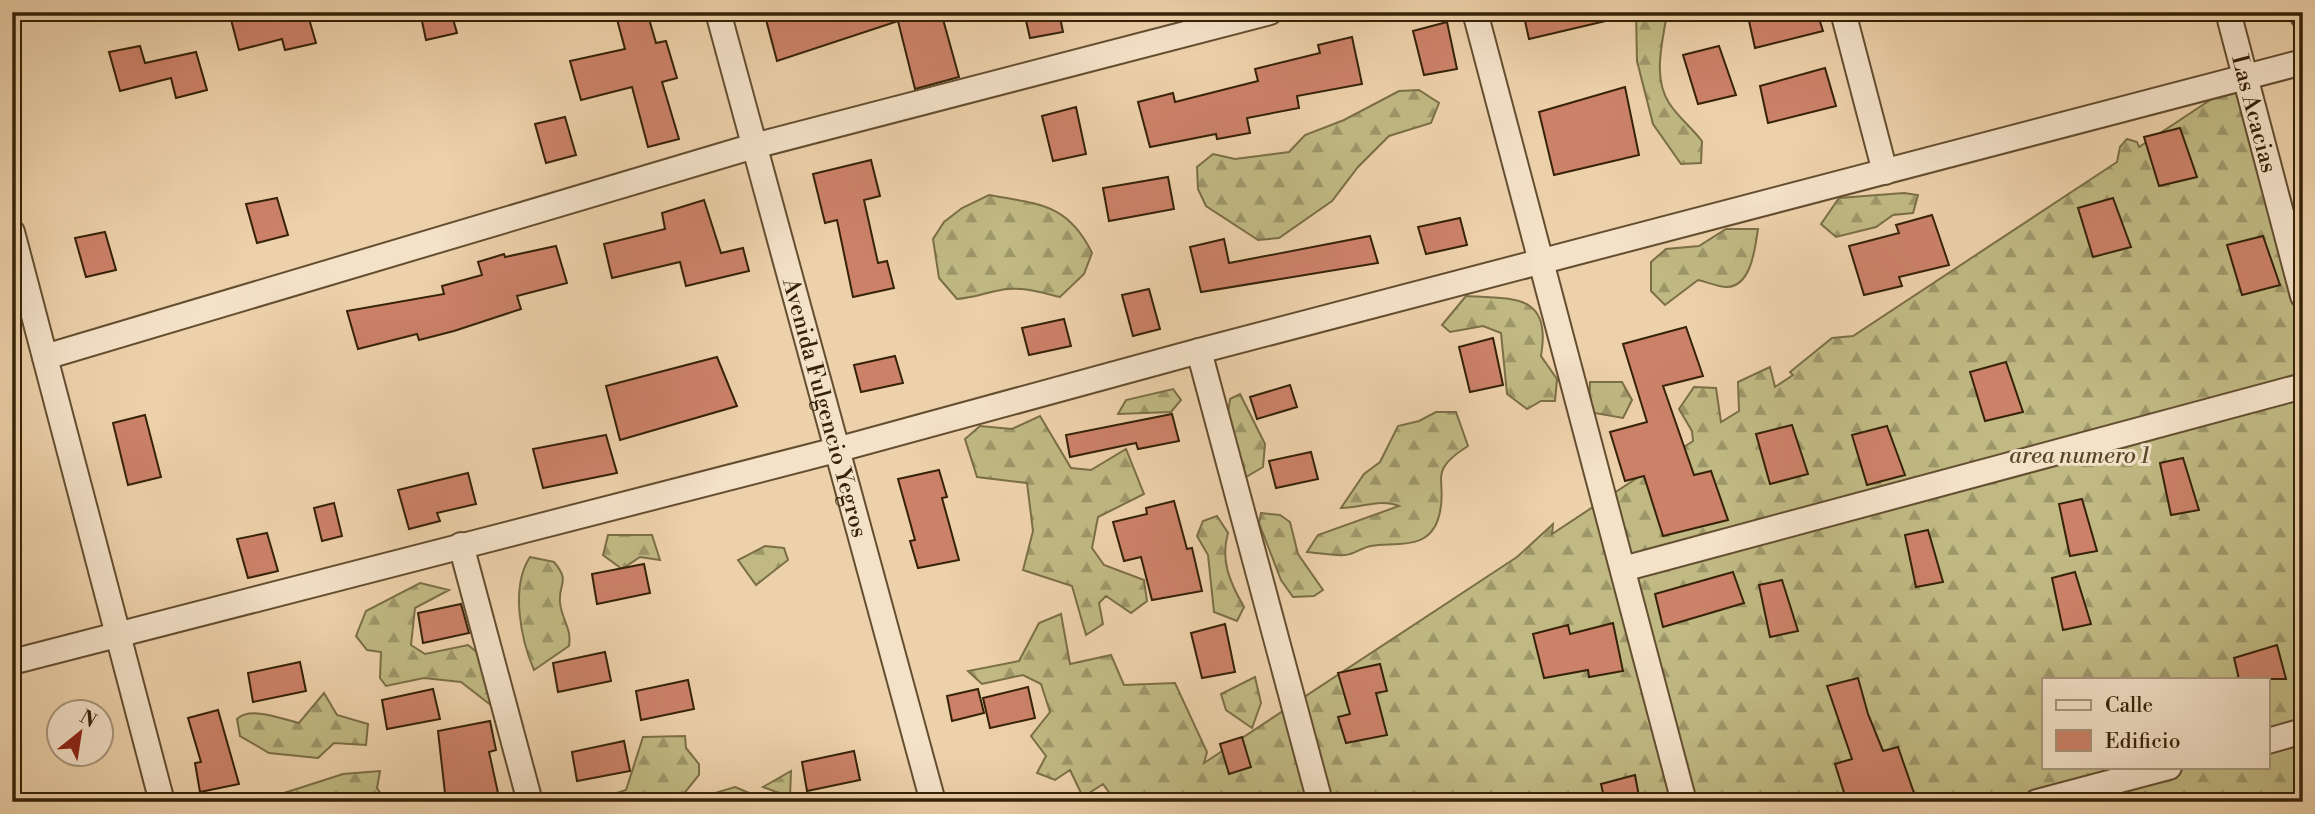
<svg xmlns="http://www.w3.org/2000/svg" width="2315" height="814" viewBox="0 0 2315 814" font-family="'Libre Bodoni',serif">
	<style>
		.forest { fill: url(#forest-firs); stroke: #7b6e46; stroke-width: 2; fill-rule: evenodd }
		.building { fill: #cc8269; stroke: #362208; stroke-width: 2 }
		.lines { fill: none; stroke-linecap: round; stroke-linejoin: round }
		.minor-casing { stroke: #644e30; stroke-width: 28 }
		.minor { stroke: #f3e1c8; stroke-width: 24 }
		.labels { text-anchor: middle; stroke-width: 6; stroke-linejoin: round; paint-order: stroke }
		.street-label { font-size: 23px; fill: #362208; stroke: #f3e1c8 }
		.park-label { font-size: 23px; font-style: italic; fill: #584827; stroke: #f3e1c8 }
	</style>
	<defs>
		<pattern id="forest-firs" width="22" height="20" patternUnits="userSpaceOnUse" patternTransform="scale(1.75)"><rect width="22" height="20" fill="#c0b983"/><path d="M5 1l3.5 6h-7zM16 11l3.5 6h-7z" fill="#9d9669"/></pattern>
	</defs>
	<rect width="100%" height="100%" fill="#edd1aa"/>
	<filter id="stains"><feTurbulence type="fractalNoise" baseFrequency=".00286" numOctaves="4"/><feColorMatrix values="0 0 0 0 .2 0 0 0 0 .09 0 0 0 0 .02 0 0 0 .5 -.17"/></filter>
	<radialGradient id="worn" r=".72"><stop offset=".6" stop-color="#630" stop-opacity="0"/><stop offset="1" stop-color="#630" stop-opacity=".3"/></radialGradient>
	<path class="forest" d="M1636,12H1667C1663,42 1652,76 1669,103C1678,117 1692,128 1702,141L1701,163L1681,164L1653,124L1637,61Z
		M2245,77L2303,268V802H1116L1103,784L1083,797L1070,770L1055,780L1037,773L1046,756L1031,736L1050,712L1041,684L1023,675L982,684L968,671L1019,661L1039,623L1061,614L1070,664L1111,655L1124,685L1175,683L1207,752L1204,763L1517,557L1553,524L1552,534L1693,441L1692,431L1679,409L1694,387L1716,388L1721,422L1739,411L1738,382L1770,367L1775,387L1793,375L1790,372L1832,338L1853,336L2117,162L2120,147L2127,139L2137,142L2139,147ZM2044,679H2268V767H2044Z
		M1419,90L1439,103L1431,123L1389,136L1358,167L1332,201L1279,238L1258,240L1206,206L1198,189L1197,167L1213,154L1235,159L1289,152L1305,135L1344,120L1399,91Z
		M1904,193L1918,195L1913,213L1893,215L1876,227L1836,237L1821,224L1839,198Z
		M989,195C1038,204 1068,203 1092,253L1084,274L1060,297C1039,292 1018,285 996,291C982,294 972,298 957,299L939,278L933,239L944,222L962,208Z
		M1726,229H1758C1755,247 1752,286 1727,287C1718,287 1707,282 1698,280L1665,305L1651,291V262L1666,249L1699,246Z
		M1466,296C1513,299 1552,293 1541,356L1557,379L1555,401H1541L1527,409L1507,394L1501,333L1483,326L1450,332L1442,325Z
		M1590,382H1622L1632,400L1623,418L1589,412Z
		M1173,389L1181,400L1171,412L1118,414L1126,400Z
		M1240,394L1265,444L1263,467L1246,477L1227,420L1230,399Z
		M1436,412H1456L1468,446C1425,473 1449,479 1439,516C1430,551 1397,542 1371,546C1362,547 1354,555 1345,555C1333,556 1319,553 1307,552L1318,535L1399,506C1380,498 1362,508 1341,508L1364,474L1380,462L1398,426L1419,421Z
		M1040,416L1071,468L1091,470L1126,449L1144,494L1098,517L1092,548L1104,565L1144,580L1147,601L1131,613L1106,596L1099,603L1103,624L1086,635L1072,586L1023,570L1033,531L1027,483L977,477L965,439L980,426L1012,429Z
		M1261,513L1280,515L1290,522L1298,554L1323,590L1314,596L1293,597L1281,580L1259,523Z
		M1217,516L1228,533C1220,560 1230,583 1244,607L1237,621L1214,612L1208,555L1197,536L1203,521Z
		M608,535H652L660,560L640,557L622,569L603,555Z
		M765,546L784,548L788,560L756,585L738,560Z
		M530,557L554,562C571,582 558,583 560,603C562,620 572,629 569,646L534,670C521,640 510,587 530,557Z
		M420,583L449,590L415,608L411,645L425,654L468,645L493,665L496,709L461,682L424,678L386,686L380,678L381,652L367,650L356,636L366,611Z
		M1255,677L1261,703L1252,728L1226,710L1221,694Z
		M324,693L337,715L368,724L366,745L334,743L318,758L269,753L240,736L237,719C251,706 282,719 299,723Z
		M685,736L686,748L699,764V775L678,801L590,802L626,790L643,737Z
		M380,771L377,788L383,797L417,802H256L343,774Z
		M791,771L790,797L763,787Z
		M735,787L749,793L748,802H702L705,796Z"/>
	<path class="building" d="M229,12H307L316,43L285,50L282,39L239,50Z
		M420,12H451L457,33L426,40Z
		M615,12H647L656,43L666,41L677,78L662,82L679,139L648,147L632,87L581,100L570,61L625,49Z
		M764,12H941L959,77L915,89L898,21L777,61Z
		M1024,12H1059L1063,32L1030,38Z
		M1523,12H1609L1610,20L1529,39Z
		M1747,12H1817L1823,31L1755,48Z
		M1447,22L1457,69L1424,75L1413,31Z
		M1352,37L1362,84L1297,96L1299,108L1247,118L1250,133L1217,139L1216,134L1150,147L1138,102L1173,93L1175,102L1258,81L1255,69L1320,53L1318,45Z
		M140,46L145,63L196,52L207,90L176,98L171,78L120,91L109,52Z
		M1719,46L1736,95L1698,104L1683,55Z
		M1825,68L1836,106L1768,123L1760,86Z
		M1625,87L1639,155L1554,175L1539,112Z
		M1076,107L1086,154L1053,161L1042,116Z
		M565,117L576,155L546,163L535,124Z
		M2180,128L2197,177L2159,186L2144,137Z
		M871,160L880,196L864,200L878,263L887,261L894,288L853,297L837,220L825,223L813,174Z
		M1168,177L1174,209L1109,221L1103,188Z
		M277,198L288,235L257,243L246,204Z
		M2113,198L2131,247L2093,257L2078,208Z
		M704,200L721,253L743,248L749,271L686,286L680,262L612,278L604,244L665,229L662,213Z
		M1932,215L1949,265L1899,277L1902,286L1864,295L1849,246L1899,233L1896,225Z
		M1460,218L1467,245L1426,254L1418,227Z
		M105,232L116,270L86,277L75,238Z
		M1370,236L1378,263L1201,292L1190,247L1224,239L1229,263Z
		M2263,236L2280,285L2242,295L2227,245Z
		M556,246L567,283L517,296L521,309L454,331L419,340L417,334L358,349L347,311L444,294L442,286L482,275L478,262L504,254L505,257Z
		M1149,289L1160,329L1133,336L1122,295Z
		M1064,319L1071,346L1029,355L1022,328Z
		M1686,327L1703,376L1663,386L1694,475L1711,471L1728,520L1663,536L1644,476L1625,481L1610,432L1647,422L1623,344Z
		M1493,338L1503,385L1470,392L1459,347Z
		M895,356L903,383L861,392L854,365Z
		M717,357L737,406L620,440L606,386Z
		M2006,362L2023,412L1985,421L1970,372Z
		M1290,385L1297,407L1257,419L1250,397Z
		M1172,414L1179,441L1138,449L1136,443L1070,457L1066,435Z
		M145,415L161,477L128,485L113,423Z
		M1792,425L1808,474L1770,484L1756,434Z
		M1887,426L1905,475L1867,485L1852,435Z
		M606,435L617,473L543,488L533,449Z
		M1311,452L1318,479L1276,488L1269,461Z
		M2183,458L2199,510L2171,515L2160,463Z
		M939,470L947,497L942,498L959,560L918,568L910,541L915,540L898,479Z
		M468,473L476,504L437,513L440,521L409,529L398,490Z
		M2082,499L2097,551L2070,556L2059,504Z
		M1174,501L1187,549L1192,548L1202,591L1152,600L1141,557L1124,561L1113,522L1147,514L1146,508Z
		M334,503L342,536L322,541L314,508Z
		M1928,530L1943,582L1916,587L1905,535Z
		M267,533L278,571L248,578L237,539Z
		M644,564L650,593L597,604L592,574Z
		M1733,572L1744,603L1663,627L1655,594Z
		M2075,572L2091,624L2063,630L2052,578Z
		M1782,580L1798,631L1770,637L1759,585Z
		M461,604L469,633L423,643L418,613Z
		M1613,623L1623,671L1589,677L1588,670L1544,678L1533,634L1568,625L1570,634Z
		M1225,624L1235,672L1202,678L1191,633Z
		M2277,645L2286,679H2239L2234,658Z
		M605,652L611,681L558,692L553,663Z
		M300,662L306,691L253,702L248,673Z
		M1380,664L1387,691L1376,693L1387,735L1346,743L1338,717L1350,714L1338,673Z
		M1858,678L1868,714L1883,751L1898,747L1915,796L1892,802H1847L1835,764L1852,759L1827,686Z
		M688,680L694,709L641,720L636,691Z
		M1028,687L1035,718L990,728L983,698Z
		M433,689L440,719L387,729L382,700Z
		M978,689L984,713L952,721L947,696Z
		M218,710L239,784L200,792L195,763L201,762L188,718Z
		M490,721L496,750L489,752L500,802H446L438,731Z
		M1242,737L1251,767L1229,774L1220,744Z
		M624,741L630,771L577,781L572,752Z
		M854,751L860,780L807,791L802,762Z
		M1635,775L1640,802H1605L1601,784Z"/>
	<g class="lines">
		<g class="minor-casing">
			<g id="minor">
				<path id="s1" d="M718,12L933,802"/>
				<path d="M1475,12L1684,802"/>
				<path d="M1843,12L1885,172"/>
				<path id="s2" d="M2228,12L2303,296"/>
				<path d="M2302,12L2303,16"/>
				<path d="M12,232L162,802"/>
				<path d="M1199,351L1320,802"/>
				<path d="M45,357L754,146L1270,12"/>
				<path d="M461,545L530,802"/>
				<path d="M1623,569L2303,386"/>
				<path d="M12,662L836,450L1199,351L2303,62"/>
				<path d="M2268,741L2303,731"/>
				<path d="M2037,802L2169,767"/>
			</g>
		</g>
		<use href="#minor" class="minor"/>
	</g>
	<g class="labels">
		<g class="street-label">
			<text dy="8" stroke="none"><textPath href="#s2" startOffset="105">Las Acacias</textPath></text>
			<text dy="8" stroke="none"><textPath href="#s1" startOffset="410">Avenida Fulgencio Yegros</textPath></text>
		</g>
		<g class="park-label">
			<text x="2079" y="463">area numero 1</text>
		</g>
	</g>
	<rect width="2315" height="814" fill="none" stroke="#edd1aa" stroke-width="42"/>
	<rect x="14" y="14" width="2287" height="786" fill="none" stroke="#362208" stroke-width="3.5"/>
	<rect x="21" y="21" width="2273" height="772" fill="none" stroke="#362208" stroke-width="2"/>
	<rect x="2042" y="678" width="228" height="91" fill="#f3e1c8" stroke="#a7957b" stroke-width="2"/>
	<rect x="2056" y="700" width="35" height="10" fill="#f3e1c8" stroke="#a7957b" stroke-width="2"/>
	<text x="2105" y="712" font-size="21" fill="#362208">Calle</text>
	<rect x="2056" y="730" width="35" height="21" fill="#cc8269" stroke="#a7957b" stroke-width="2"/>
	<text x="2105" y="748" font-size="21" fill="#362208">Edificio</text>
	<g transform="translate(80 733) rotate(30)"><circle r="33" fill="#f3e1c8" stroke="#a7957b" stroke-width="2"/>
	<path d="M0-5L12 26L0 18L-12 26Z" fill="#8f2418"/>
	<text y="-10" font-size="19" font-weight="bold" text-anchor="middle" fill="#362208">N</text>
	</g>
	<rect width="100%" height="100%" filter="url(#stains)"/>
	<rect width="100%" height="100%" fill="url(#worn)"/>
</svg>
